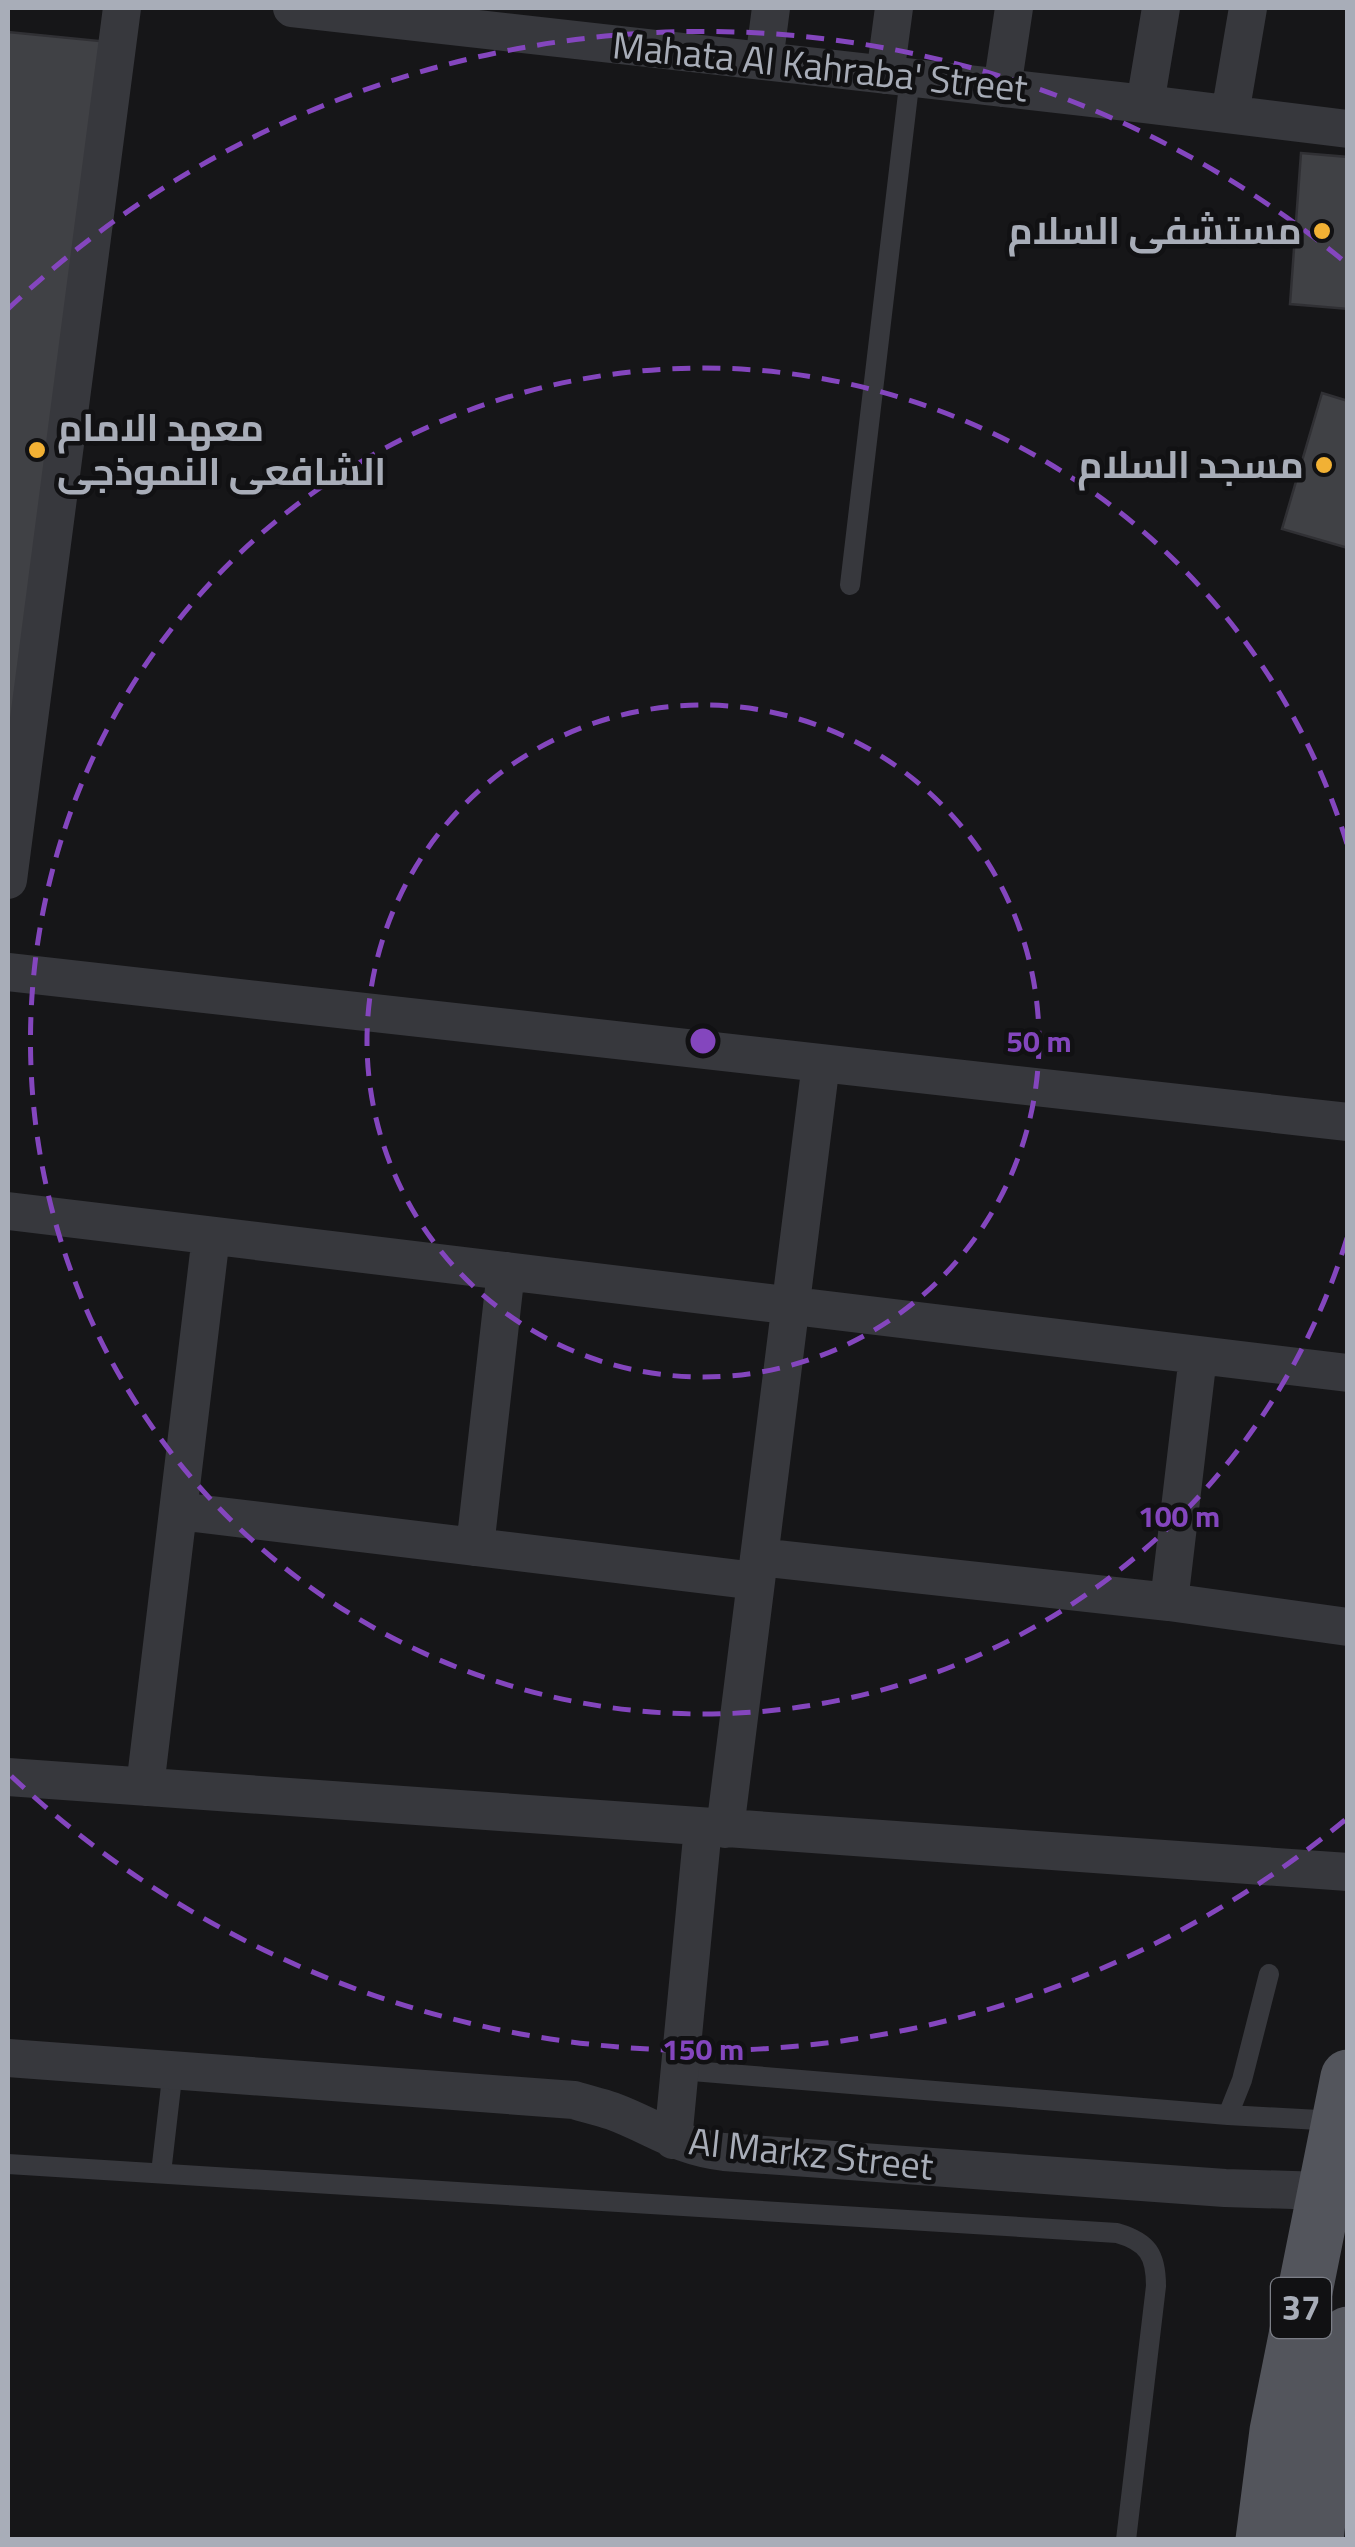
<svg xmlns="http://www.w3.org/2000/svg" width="1355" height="2547" viewBox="0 0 1355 2547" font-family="'Titillium Web',Cairo,sans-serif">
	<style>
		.building { fill: #404145; stroke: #303034; stroke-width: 2.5 }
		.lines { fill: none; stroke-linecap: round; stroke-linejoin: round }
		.lane { stroke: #37383d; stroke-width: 20 }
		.street { stroke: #37383d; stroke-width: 38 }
		.primary { stroke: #53555c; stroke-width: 55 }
		.ring { fill: none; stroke: #8446be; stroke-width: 5; stroke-dasharray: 18 12 }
		.poi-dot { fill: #f2b134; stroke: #111113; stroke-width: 4 }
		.labels { text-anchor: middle; stroke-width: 9; stroke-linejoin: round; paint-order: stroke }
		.shield { fill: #111113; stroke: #7b7e86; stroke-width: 2.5 }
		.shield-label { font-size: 35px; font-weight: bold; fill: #a8adb8 }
		.street-label { font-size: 38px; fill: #a8adb8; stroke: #111113 }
		.poi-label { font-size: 38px; font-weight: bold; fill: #a8adb8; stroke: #111113; text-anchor: end }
		.centre { fill: #8446be; stroke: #111113; stroke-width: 5 }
		.ring-label { font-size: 30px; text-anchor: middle; font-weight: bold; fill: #8446be; stroke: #111113; stroke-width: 9; stroke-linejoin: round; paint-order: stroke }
	</style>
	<rect width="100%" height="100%" fill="#161618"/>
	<path class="building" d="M8,32L110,42L8,858Z
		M1301,153L1348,157V309L1290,304Z
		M1322,393L1348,401V548L1282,529Z"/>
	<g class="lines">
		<path class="lane" d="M850,585L910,77
			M680,2070L1228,2115L1337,2121
			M1228,2115L1242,2080L1269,1974
			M8,2164L1117,2233C1148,2242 1156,2255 1156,2286L1126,2540
			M161,2173L173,2069"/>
		<path class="street" d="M292,8L1145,104L1348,129
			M764,61L771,8
			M885,75L894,8
			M1002,88L1014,8
			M1145,104L1161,8
			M1230,114L1248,8
			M8,880L122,8
			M8,972L1348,1122
			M8,1211L1348,1373
			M178,1511L756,1581
			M475,1547L506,1271
			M759,1557L1169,1602L1348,1627
			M1169,1602L1198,1356
			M8,1777L1348,1872
			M145,1787L211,1236
			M725,1829L821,1063
			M8,2058L574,2100C587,2104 600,2107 612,2111C655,2127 676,2146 724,2152L1225,2188L1324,2191
			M673,2140L703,1827"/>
		<path class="primary" d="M1263,2540L1277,2431L1348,2077
			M1316,2540L1328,2431L1348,2334"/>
	</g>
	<g class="ring">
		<circle cx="703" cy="1041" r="336"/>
		<path d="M1347 1238A673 673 0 1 1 1347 844"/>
		<path d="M1345 1820A1009 1009 0 0 1 8 1773M8 309A1009 1009 0 0 1 1345 262"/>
	</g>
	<g class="poi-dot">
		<circle cx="1322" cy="231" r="10"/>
		<circle cx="37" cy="450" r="10"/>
		<circle cx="1324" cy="465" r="10"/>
	</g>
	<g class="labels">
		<rect class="shield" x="1271" y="2278" width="60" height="60" rx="8"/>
		<g class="shield-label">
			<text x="1301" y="2320">37</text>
		</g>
		<g class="street-label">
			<text transform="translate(820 67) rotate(6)" y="13">Mahata Al Kahraba' Street</text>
			<text transform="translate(811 2154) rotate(6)" y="13">Al Markz Street</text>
		</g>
		<g class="poi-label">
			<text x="1302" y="244">مستشفى السلام</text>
			<text x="57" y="441" text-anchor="start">معهد الامام<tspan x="57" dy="44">الشافعى النموذجى</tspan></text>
			<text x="1304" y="478">مسجد السلام</text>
		</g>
	</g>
	<circle cx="703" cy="1041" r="15" class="centre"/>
	<g class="ring-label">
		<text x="1039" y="1052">50 m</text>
		<text x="1179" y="1527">100 m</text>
		<text x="703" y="2060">150 m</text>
	</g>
	<rect width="1355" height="2547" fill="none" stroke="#a8adb8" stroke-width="20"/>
</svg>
